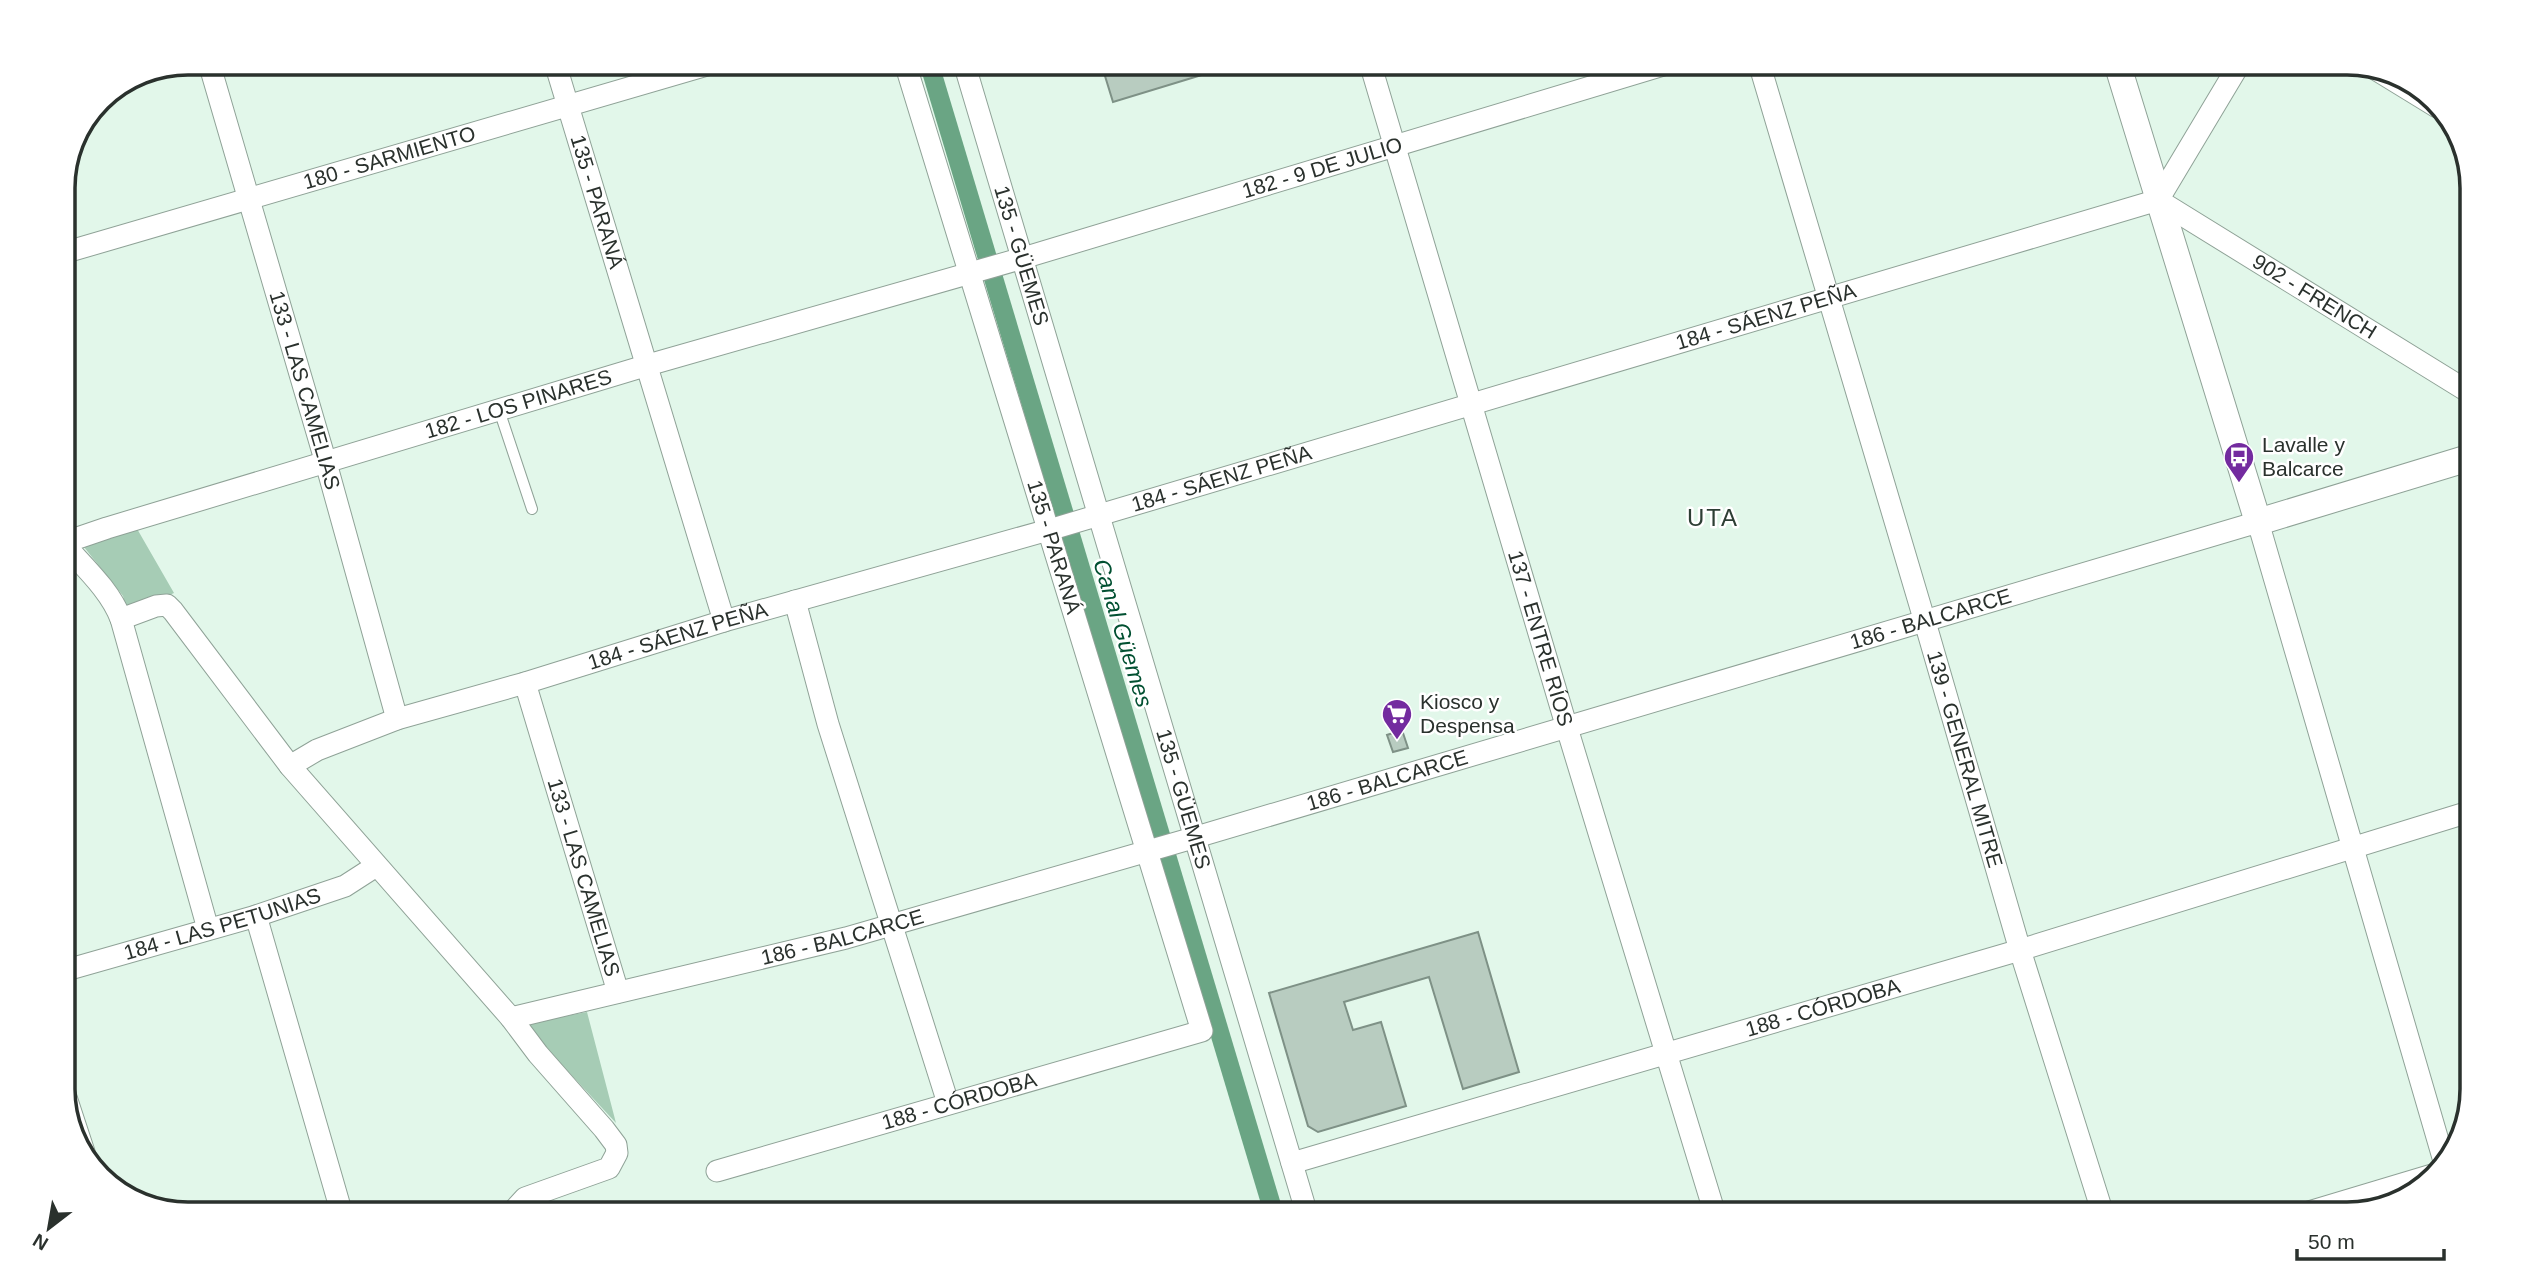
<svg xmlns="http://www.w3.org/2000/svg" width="2535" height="1277" viewBox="0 0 2535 1277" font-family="Arial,sans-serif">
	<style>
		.green { fill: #a6ccb5 }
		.water { fill: #6aa584 }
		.building { fill: #b8ccc0; stroke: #7e9186; stroke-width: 2 }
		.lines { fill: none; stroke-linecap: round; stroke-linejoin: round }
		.service-casing { stroke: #8fa297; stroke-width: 12 }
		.minor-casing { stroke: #8fa297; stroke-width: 23 }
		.tertiary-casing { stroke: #8fa297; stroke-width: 28 }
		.service { stroke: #fff; stroke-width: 10 }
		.minor { stroke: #fff; stroke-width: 21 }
		.tertiary { stroke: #fff; stroke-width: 26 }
		.labels { text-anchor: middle; stroke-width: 5; stroke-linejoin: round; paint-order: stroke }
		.street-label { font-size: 21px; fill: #2a312d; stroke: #fff }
		.poi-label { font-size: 21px; fill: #2a312d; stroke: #fff; text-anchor: start }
		.water-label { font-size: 23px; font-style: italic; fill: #015031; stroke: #fff }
		.quarter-label { font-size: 24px; letter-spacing: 2px; fill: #2d3e34; stroke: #fff }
		.rim { fill: none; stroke: #2a312d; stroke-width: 3.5 }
	</style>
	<rect width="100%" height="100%" fill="#e2f7ea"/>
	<path class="green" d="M136,527L174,593L128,614L123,596L80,542Z
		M587,1012L616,1123L524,1024Z"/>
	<path class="water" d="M919,63H939L1284,1214H1264Z"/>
	<path class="building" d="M1101,63H1241L1113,102Z
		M1402,730L1408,748L1393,752L1387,735Z
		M1478,932L1519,1072L1463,1089L1429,977L1344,1002L1353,1030L1381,1022L1406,1106L1318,1132L1308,1126L1269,993Z"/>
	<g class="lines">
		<g class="service-casing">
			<path id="service" d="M499,410L532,509"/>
		</g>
		<g class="minor-casing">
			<g id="minor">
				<path id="s1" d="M209,63L326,463L397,719"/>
				<path id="s2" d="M555,63L724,621"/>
				<path id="s3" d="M964,63L1307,1214"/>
				<path id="s4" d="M1370,63L1567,728L1715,1214"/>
				<path id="s5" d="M1759,63L1925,622L2020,950L2103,1214"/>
				<path d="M2375,69L2437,107"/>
				<path id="s6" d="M2158,200L2472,394"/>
				<path d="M2158,200L2240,63"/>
				<path id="s7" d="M63,253L714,63"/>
				<path id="s8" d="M63,543L107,528L648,365L1023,258L1670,63"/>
				<path d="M63,543C84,567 110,590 121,619L208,929"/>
				<path d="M795,601L828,724L948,1103"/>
				<path d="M121,619L156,606L167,605L173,611L290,766L511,1018L538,1054L604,1129L616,1145L617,1153L609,1168L525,1198L515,1209V1214"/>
				<path id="s9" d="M525,683L618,992"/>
				<path id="s10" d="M290,766L317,750L397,719L525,683L724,621L1059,527L2158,200"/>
				<path d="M256,916L342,1214"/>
				<path id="s11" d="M63,971L256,916L345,886L376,866"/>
				<path id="s12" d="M511,1018L846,938L1193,838L2258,522L2444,1161"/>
				<path d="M63,1088L87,1161"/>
				<path id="s13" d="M1292,1163L2020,950L2472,811"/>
				<path id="s14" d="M717,1171L1202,1031L905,63"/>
				<path d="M468,1214H483"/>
				<path d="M2302,1214L2432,1175"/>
			</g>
		</g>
		<g class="tertiary-casing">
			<path id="tertiary" d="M2117,63L2258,522L2472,457"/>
		</g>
		<use href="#service" class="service"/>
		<use href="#minor" class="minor"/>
		<use href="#tertiary" class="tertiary"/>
	</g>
	<defs>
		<g id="bus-pin" transform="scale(1.575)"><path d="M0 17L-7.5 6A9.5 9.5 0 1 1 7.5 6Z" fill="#732b9f" stroke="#fff"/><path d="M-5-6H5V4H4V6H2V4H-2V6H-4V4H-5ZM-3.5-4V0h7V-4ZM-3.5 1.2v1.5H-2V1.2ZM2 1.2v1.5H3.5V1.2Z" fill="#fff"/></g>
		<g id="supermarket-pin" transform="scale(1.575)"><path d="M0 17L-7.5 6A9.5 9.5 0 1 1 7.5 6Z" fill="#732b9f" stroke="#fff"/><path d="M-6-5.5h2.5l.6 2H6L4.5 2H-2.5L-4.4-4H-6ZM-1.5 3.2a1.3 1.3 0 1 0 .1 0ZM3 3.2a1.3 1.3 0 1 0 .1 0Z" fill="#fff"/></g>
	</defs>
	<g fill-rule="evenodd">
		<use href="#bus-pin" x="2239" y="457"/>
		<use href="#supermarket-pin" x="1397" y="714"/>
	</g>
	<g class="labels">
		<g class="street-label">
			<text dy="7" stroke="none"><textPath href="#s7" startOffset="340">180 - SARMIENTO</textPath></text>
			<text dy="7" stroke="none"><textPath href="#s8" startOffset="1314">182 - 9 DE JULIO</textPath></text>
			<text dy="7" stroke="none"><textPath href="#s2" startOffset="145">135 - PARANÁ</textPath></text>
			<text dy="7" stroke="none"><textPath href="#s3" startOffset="201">135 - GÜEMES</textPath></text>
			<text dy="7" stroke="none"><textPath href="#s6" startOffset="184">902 - FRENCH</textPath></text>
			<text dy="7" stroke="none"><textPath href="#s10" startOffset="1544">184 - SÁENZ PEÑA</textPath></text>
			<text dy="7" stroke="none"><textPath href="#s1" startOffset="341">133 - LAS CAMELIAS</textPath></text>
			<text dy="7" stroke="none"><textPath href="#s8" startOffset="476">182 - LOS PINARES</textPath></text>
			<text dy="7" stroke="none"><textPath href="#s10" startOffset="976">184 - SÁENZ PEÑA</textPath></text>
			<text transform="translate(1054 547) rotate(73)" y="7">135 - PARANÁ</text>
			<text dy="7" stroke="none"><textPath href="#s12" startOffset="1475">186 - BALCARCE</textPath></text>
			<text dy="7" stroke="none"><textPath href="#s10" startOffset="410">184 - SÁENZ PEÑA</textPath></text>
			<text dy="7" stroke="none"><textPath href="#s4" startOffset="600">137 - ENTRE RÍOS</textPath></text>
			<text dy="7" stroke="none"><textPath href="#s5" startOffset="726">139 - GENERAL MITRE</textPath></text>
			<text dy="7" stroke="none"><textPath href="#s12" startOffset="908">186 - BALCARCE</textPath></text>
			<text dy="7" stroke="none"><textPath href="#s3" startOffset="768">135 - GÜEMES</textPath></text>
			<text dy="7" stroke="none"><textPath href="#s9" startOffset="203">133 - LAS CAMELIAS</textPath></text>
			<text dy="7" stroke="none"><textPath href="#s11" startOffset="166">184 - LAS PETUNIAS</textPath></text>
			<text dy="7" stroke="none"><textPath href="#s12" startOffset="341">186 - BALCARCE</textPath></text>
			<text dy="7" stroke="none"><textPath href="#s13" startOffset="553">188 - CÓRDOBA</textPath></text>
			<text dy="7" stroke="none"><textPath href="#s14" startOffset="252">188 - CÓRDOBA</textPath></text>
		</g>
		<g class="poi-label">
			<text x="2262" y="452">Lavalle y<tspan x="2262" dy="24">Balcarce</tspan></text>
			<text x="1420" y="709">Kiosco y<tspan x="1420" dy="24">Despensa</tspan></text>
		</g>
		<g class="water-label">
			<text transform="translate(1123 633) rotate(73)" y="8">Canal Güemes</text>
		</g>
		<g class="quarter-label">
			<text x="1713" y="526">UTA</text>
		</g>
	</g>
	<path d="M0 0H2535V1277H0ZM188 75H2347A113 113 0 0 1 2460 188V1089A113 113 0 0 1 2347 1202H188A113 113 0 0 1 75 1089V188A113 113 0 0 1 188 75Z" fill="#fff" fill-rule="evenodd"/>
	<path class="rim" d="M188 75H2347A113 113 0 0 1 2460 188V1089A113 113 0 0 1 2347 1202H188A113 113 0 0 1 75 1089V188A113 113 0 0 1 188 75Z"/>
	<g transform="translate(49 1228) rotate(211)" stroke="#ffffff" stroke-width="5" paint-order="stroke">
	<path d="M0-5L12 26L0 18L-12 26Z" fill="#2a312d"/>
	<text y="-10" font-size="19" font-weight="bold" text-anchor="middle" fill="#2a312d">N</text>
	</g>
	<path d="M2297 1249v10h147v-10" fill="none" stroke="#2a312d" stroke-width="3.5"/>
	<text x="2308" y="1249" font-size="21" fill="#2a312d" stroke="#ffffff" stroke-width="5" paint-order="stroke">50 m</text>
</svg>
